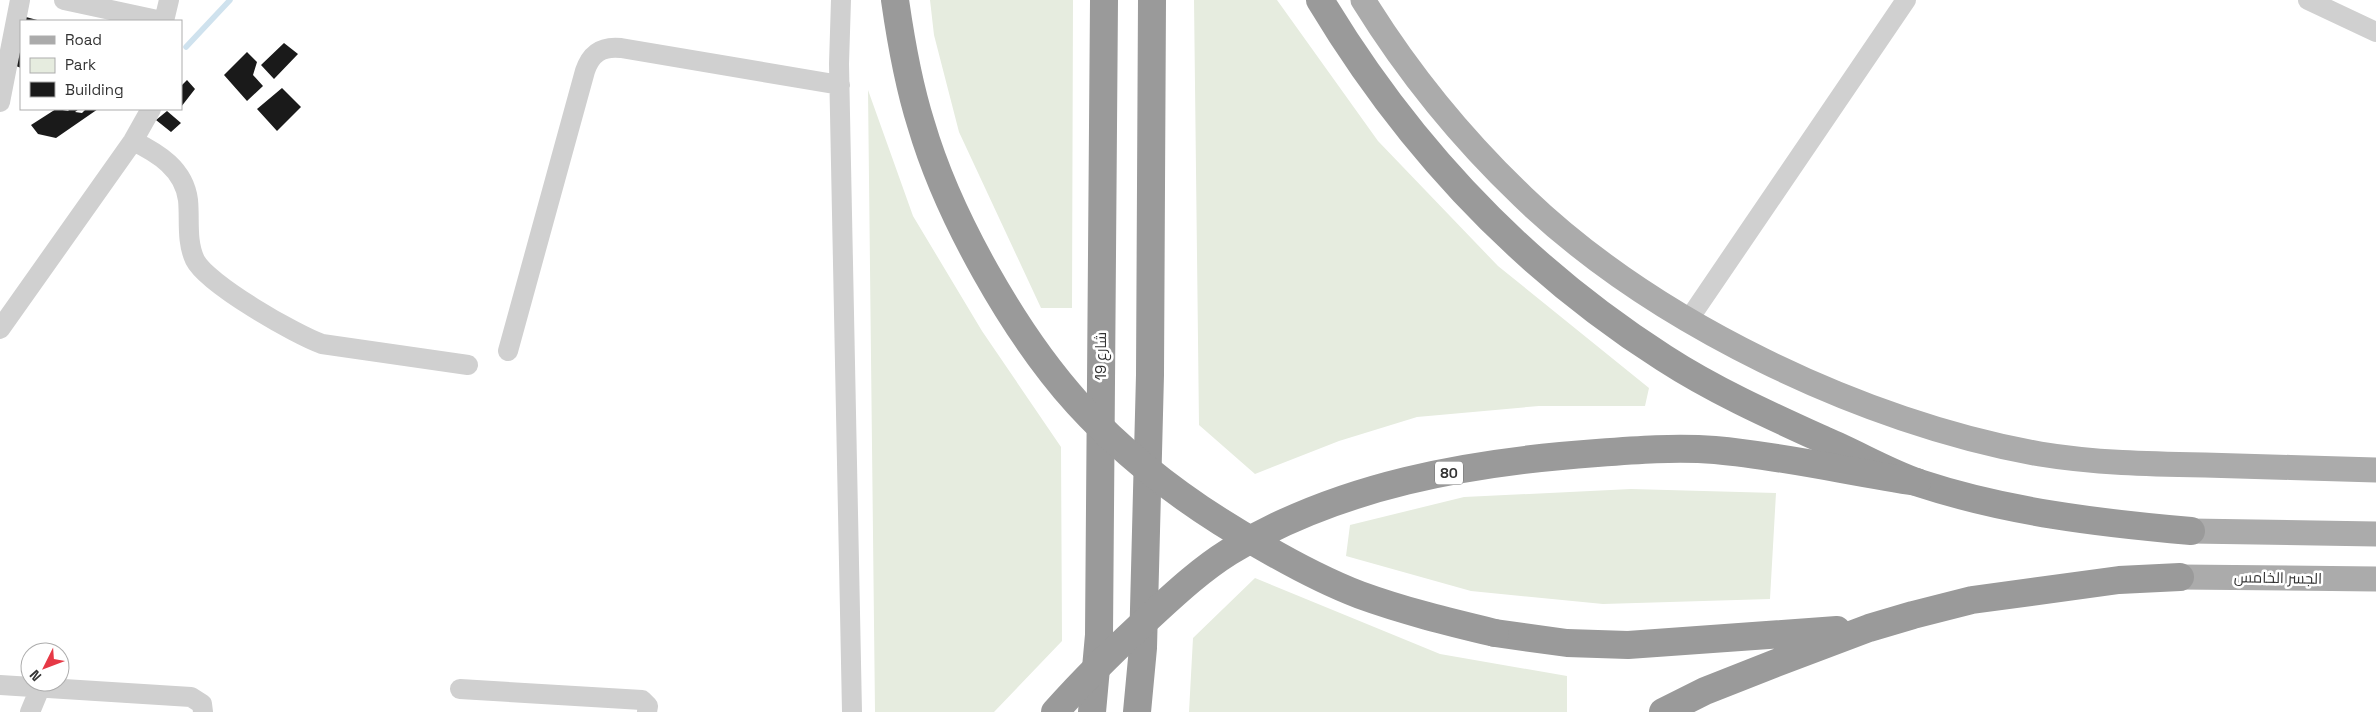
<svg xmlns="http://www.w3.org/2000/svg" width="2376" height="712" viewBox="0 0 2376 712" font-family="'Space Grotesk',Cairo,sans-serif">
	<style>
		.green { fill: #e6ecdf }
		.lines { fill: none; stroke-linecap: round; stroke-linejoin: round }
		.stream { stroke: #cfe2ee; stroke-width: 5.5 }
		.building { fill: #1a1a1a }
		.minor { stroke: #d0d0d0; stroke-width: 20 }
		.major { stroke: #ababab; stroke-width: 25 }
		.highway { stroke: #9a9a9a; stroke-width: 28 }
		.highway-bridge { stroke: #9a9a9a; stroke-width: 28 }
		.labels { text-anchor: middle; stroke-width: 5; stroke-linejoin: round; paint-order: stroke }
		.shield { fill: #fff; stroke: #707070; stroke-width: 1 }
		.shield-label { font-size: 14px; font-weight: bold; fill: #333 }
		.street-label { font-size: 15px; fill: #333; stroke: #fff }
	</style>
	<rect width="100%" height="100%" fill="#fff"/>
	<path class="green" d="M930,0H1073L1072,308H1041L959,132L934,35Z
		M1194,0H1277L1378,141L1498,266L1649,388L1645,406H1539L1417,417L1339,441L1255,474L1199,425Z
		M868,90L913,216L982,331L1061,447L1062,641L994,712H875Z
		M1631,489L1776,493L1770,599L1603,604L1471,591L1346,556L1350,525L1464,497Z
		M1255,578L1440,654L1567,676V712H1189L1193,638Z"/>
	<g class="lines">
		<path class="stream" d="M186,47L230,0"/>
	</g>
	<path class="building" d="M26,17L41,21H25Z
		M284,43L298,54L274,79L261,65Z
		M21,45V68L16,66Z
		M247,52L257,62L253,75L263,86L247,101L224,75Z
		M187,80L195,89L181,107V86Z
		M282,88L301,107L277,131L257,109Z
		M56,109L69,111L67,109H79L75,112L82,113L86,109H98L56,138L38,134L31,125Z
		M167,111L181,123L171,132L156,120Z"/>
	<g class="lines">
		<path class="minor" d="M64,0L162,21
			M841,0L839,64L852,712
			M2308,0L2376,32
			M164,21L169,0
			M0,102L20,0
			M133,141C158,153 184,169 188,200C190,219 186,241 195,260C207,284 296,335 322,344L468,365
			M1689,319L1906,0
			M0,329L133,141L151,109
			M508,351L585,71C591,53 602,46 621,48L840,85
			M0,685L191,697L202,704L203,712
			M460,689L642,700L648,706L647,712
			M30,712L40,688"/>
		<path class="major" d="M1363,0C1407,71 1462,139 1523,197C1653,322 1863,423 2040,454C2094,463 2150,464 2205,465C2262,467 2319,468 2376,470
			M2191,531L2376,534
			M2180,577L2376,579"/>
		<path class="highway" d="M1320,0C1407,145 1522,267 1664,358C1715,391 1771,416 1826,441C1857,454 1887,472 1919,483C2007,512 2099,523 2191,531
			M1495,633L1567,643L1628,645L1837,630
			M1092,712L1099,635L1104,0
			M1137,712L1143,648L1150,375L1152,0
			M1663,712L1705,691L1776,663L1869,628L1913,615L1972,600L2119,580L2180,577"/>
		<path class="highway-bridge" d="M895,0C901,42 908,83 921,124C948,216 1014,333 1078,404C1131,462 1195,509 1263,547C1294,565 1326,582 1360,595C1404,611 1449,622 1495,633
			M1055,712C1086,677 1120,644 1155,612C1179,590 1202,569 1229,552C1338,485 1471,462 1597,453C1636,450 1676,447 1715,450C1783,456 1850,472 1917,482"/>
	</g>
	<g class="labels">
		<rect class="shield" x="1435" y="461.5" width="28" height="23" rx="4"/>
		<g class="shield-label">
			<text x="1449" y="478">80</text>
		</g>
		<g class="street-label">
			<text transform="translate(1101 356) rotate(-90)" y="5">شارع 19</text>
			<text transform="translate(2278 578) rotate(1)" y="5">الجسر الخامس</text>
		</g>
	</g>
	<rect x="20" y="20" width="162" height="90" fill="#ffffff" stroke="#adadad"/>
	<rect x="30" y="36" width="25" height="8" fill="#ababab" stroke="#adadad"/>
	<text x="65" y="45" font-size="15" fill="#333333">Road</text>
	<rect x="30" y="58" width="25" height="15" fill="#e6ecdf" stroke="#adadad"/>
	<text x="65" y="70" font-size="15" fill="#333333">Park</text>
	<rect x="30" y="82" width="25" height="15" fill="#1a1a1a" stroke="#adadad"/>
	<text x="65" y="95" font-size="15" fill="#333333">Building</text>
	<g transform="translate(45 667) rotate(228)"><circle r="24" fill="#ffffff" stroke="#adadad"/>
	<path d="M0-4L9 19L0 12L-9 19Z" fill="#e63946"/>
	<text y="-8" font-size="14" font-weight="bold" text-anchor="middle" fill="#333333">N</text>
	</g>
</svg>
